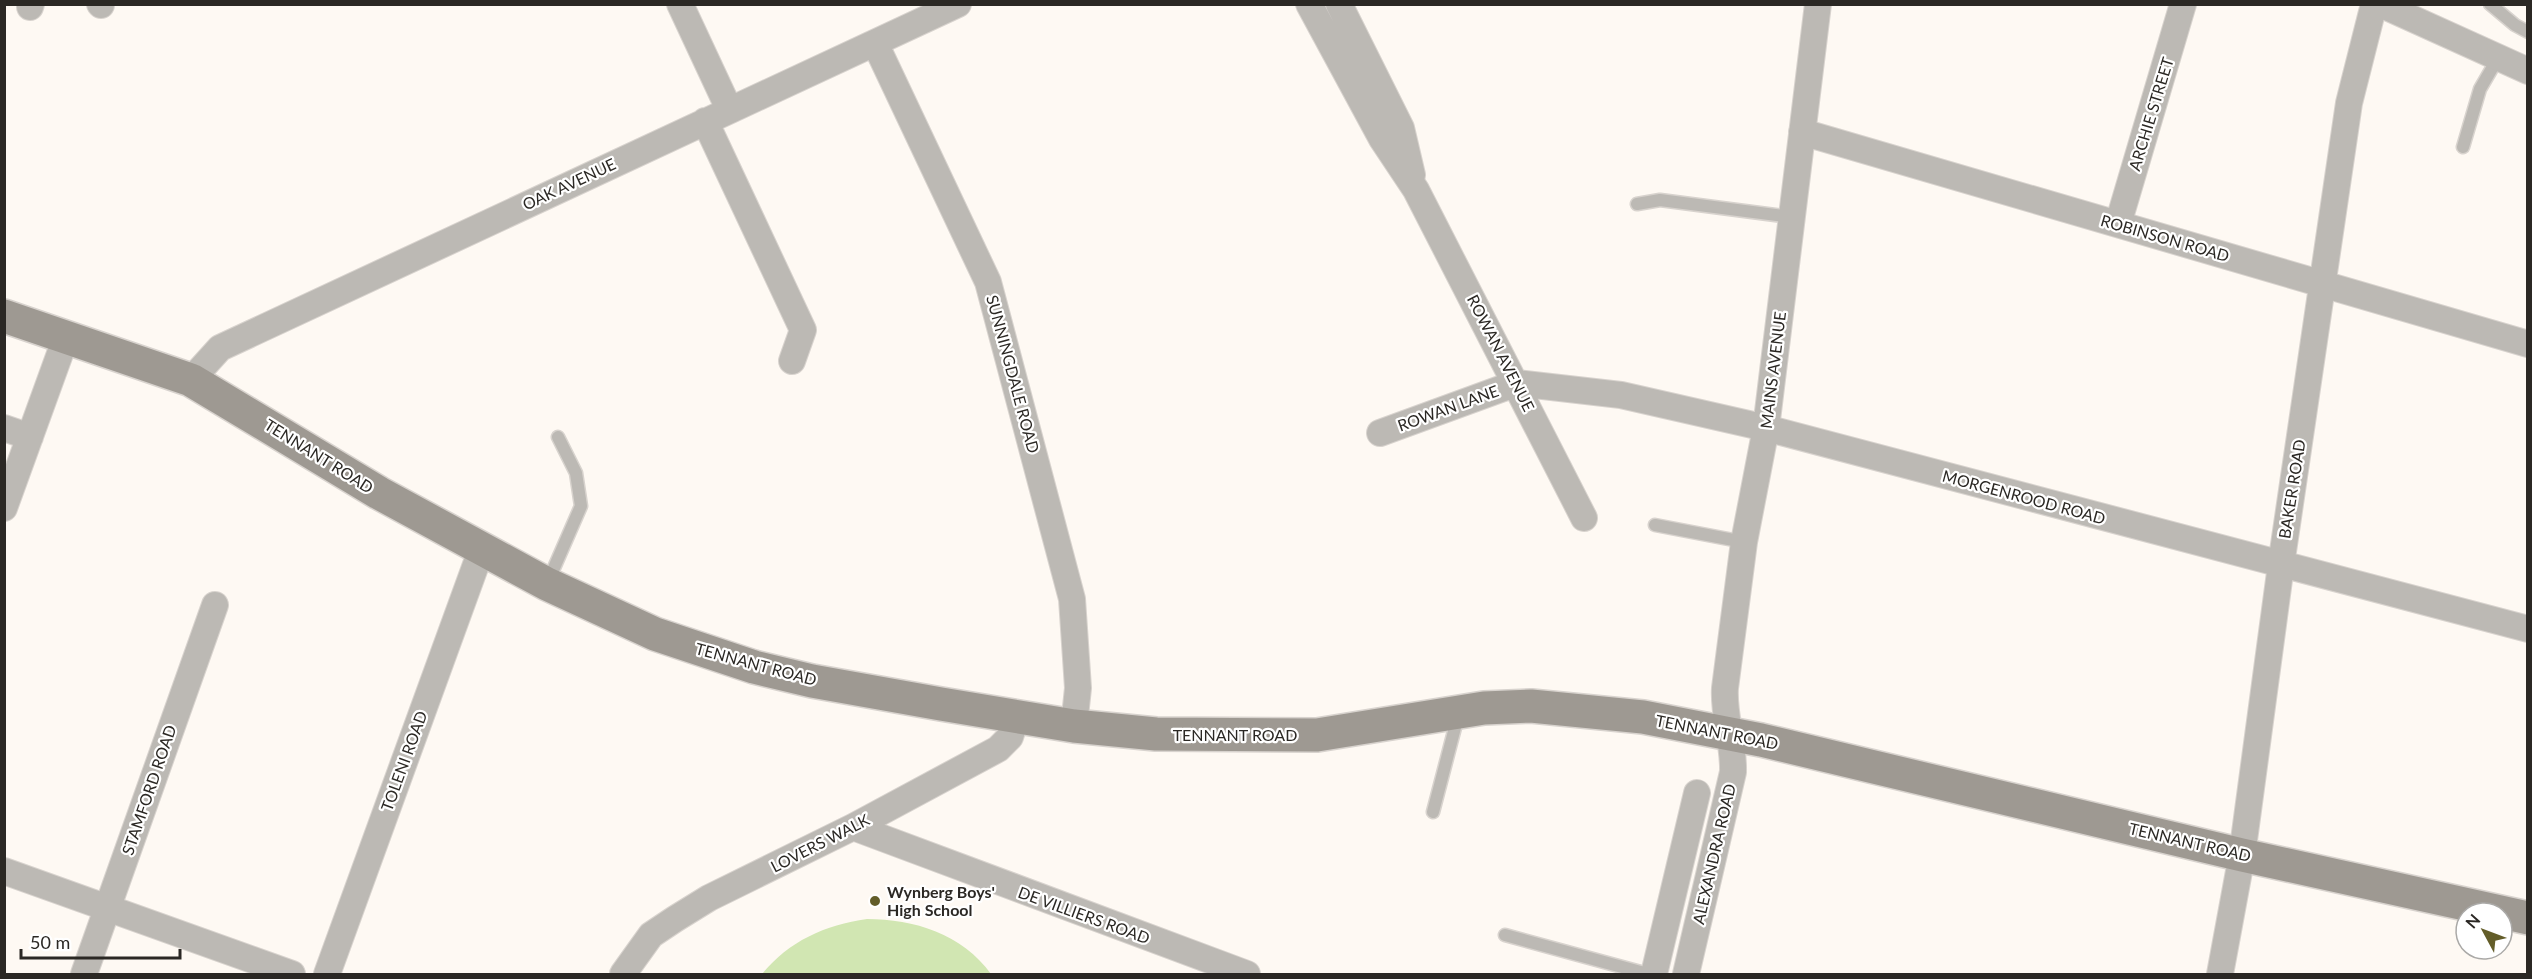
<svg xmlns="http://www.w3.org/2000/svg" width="2532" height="979" viewBox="0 0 2532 979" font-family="Lato,sans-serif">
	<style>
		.green { fill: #d1e6b2 }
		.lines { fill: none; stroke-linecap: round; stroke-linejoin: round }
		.lane-casing { stroke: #d8d3ce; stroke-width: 15 }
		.street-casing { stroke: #d8d3ce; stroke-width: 28 }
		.secondary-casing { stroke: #d8d3ce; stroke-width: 36 }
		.lane { stroke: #bcb9b4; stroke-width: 12 }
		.street { stroke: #bcb9b4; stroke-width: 26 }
		.secondary { stroke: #9e9992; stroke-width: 33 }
		.poi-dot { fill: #635d29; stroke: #fff; stroke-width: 2 }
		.labels { text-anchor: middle; stroke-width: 4.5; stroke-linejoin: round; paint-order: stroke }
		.street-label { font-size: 16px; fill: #2b2824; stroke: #fff }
		.poi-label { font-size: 16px; font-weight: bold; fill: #2b2824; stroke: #fff; text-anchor: start }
	</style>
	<rect width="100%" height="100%" fill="#fef9f3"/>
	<path class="green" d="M867,919C914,919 962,934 991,974H762C789,941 825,925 867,919Z"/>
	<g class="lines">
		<g class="lane-casing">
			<path id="lane" d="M2490,4L2515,25L2528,32
				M2463,147L2480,89L2498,58
				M1637,204L1660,200L1791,217
				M1655,525L1744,542
				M547,584L581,506L576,473L558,437
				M1433,812L1458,716
				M1505,935L1648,974"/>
		</g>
		<g class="street-casing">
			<path id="street" d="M100,4L101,5
				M680,4L729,109
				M1309,4L1382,139L1416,190L1584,518
				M1339,4L1401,128L1412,175
				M2380,4L2528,71
				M30,7L31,4
				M875,43L988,282L1072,599L1078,688L1074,726
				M705,121L803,330L792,361
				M1802,132L2528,344
				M2118,224L2183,4
				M191,380L220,348L958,4
				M4,428L30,437
				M1380,433L1517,383L1621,395L1766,428L2528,629
				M4,508L66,337
				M853,827L1247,974
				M4,871L292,974
				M84,974L215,605
				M327,974L482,548
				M623,974L651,935L675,919L709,898L853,827L998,749L1010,737L1017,715
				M1654,974L1697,793
				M1686,974L1733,772C1734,743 1723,715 1725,688L1744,542L1766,428L1818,4
				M2220,974L2242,855L2281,565L2349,103L2374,4"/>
		</g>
		<g class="secondary-casing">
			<path id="secondary" d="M4,316L191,380L379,493L547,584L655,634L754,667L812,681L941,704L1074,726L1156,734L1317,735L1484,708L1531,706L1643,717L1761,740L2242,855L2528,918"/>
		</g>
		<use href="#lane" class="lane"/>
		<use href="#street" class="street"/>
		<use href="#secondary" class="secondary"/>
	</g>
	<circle class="poi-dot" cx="875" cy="901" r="6"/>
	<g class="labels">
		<g class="street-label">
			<text transform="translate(2151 114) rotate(-73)" y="6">ARCHIE STREET</text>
			<text transform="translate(569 184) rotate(-25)" y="6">OAK AVENUE</text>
			<text transform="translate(2165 238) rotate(16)" y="6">ROBINSON ROAD</text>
			<text transform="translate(1501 353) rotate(63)" y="6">ROWAN AVENUE</text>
			<text transform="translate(1773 370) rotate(-83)" y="6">MAINS AVENUE</text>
			<text transform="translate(1013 374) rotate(75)" y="6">SUNNINGDALE ROAD</text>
			<text transform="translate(1448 408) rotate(-20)" y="6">ROWAN LANE</text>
			<text transform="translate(319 456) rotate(32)" y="6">TENNANT ROAD</text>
			<text transform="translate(2292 489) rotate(-81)" y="6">BAKER ROAD</text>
			<text transform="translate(2024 497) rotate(15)" y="6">MORGENROOD ROAD</text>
			<text transform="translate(756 664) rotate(15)" y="6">TENNANT ROAD</text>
			<text transform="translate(1717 732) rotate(11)" y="6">TENNANT ROAD</text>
			<text x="1235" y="741">TENNANT ROAD</text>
			<text transform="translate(404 761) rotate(-70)" y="6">TOLENI ROAD</text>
			<text transform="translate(149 790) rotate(-71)" y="6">STAMFORD ROAD</text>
			<text transform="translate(2190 842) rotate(13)" y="6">TENNANT ROAD</text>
			<text transform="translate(820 843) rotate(-27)" y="6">LOVERS WALK</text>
			<text transform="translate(1714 854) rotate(-77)" y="6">ALEXANDRA ROAD</text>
			<text transform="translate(1084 915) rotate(20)" y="6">DE VILLIERS ROAD</text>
		</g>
		<g class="poi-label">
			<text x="887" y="898">Wynberg Boys'<tspan x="887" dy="18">High School</tspan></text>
		</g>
	</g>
	<rect width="2532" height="979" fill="none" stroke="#2b2824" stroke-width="12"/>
	<g transform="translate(2484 931) rotate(311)"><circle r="28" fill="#ffffff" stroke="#aaa9a7" stroke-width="1.5"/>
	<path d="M0-4.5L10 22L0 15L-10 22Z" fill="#635d29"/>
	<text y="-9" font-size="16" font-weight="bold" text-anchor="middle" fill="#2b2824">N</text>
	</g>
	<path d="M21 949v9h159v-9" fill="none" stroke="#2b2824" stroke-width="3"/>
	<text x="30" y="949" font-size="18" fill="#2b2824" stroke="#ffffff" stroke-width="4.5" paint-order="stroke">50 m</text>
</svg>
